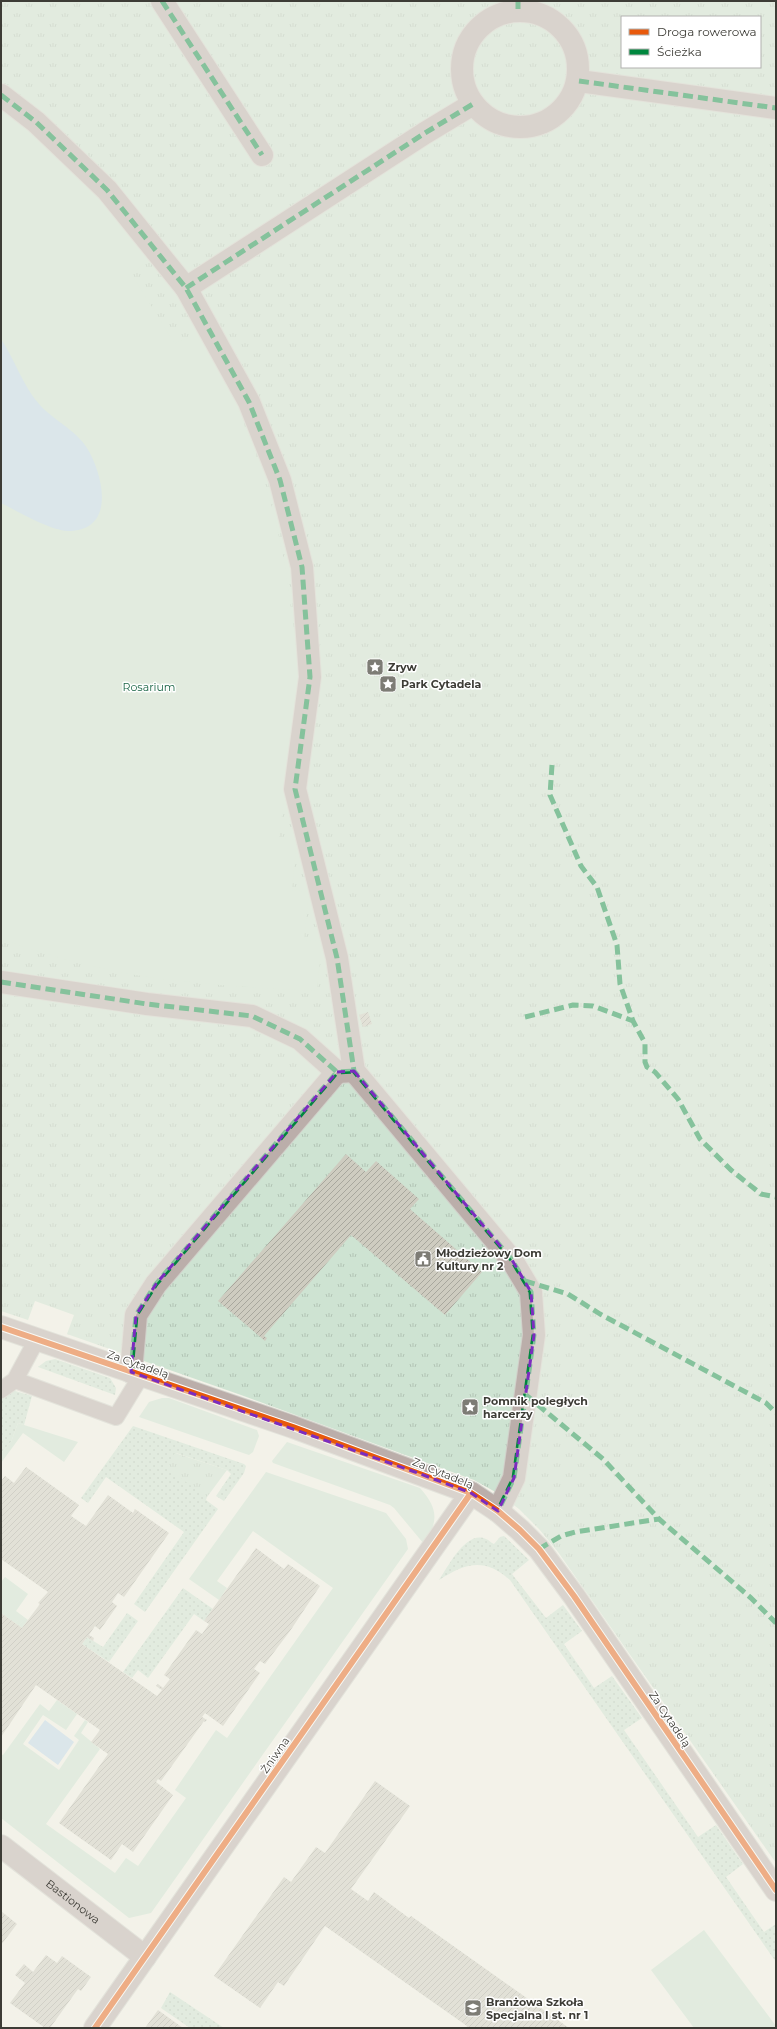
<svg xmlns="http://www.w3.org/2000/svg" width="777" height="2029" viewBox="0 0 777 2029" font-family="Montserrat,sans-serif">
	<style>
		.grass { fill: url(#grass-dots) }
		.park { fill: url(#park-tufts); fill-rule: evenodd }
		.garden { fill: #cee3d2 }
		.water { fill: #bed7eb }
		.building { fill: url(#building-hatch) }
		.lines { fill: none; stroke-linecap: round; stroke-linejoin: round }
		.lane-casing { stroke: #d1d0ca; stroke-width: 18 }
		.street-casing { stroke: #d1d0ca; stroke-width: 24 }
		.lane { stroke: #bbaeaa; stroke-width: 16 }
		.street { stroke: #bbaeaa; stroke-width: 22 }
		.quiet { stroke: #00873e; stroke-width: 5; stroke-dasharray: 10 5; stroke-linecap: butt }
		.cycleway-casing { stroke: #fff; stroke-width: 8 }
		.cycleway { stroke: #e8590c; stroke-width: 6 }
		.marked { fill: none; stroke: #7b2cbf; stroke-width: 3; stroke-dasharray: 8 5; stroke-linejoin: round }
		.labels { text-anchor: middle; stroke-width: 3; stroke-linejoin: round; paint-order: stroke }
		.poi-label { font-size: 11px; font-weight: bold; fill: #3d3c36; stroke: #fff; text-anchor: start }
		.park-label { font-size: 11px; fill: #1a6545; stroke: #fff }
		.street-label { font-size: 11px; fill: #3d3c36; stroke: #fff }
	</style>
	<defs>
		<pattern id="grass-dots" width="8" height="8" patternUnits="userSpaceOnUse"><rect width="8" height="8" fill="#cee3d2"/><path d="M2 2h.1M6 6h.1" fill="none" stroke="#b2c4b5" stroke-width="1.8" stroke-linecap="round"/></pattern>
		<pattern id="park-tufts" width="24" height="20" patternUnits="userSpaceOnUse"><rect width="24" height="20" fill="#cee3d2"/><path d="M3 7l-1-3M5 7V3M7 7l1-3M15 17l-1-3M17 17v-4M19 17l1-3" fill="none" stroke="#b2c4b5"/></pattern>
		<pattern id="building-hatch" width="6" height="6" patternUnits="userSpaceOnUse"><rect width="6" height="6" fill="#ceccc0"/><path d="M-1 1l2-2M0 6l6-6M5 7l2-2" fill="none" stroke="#a8a79d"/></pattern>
	</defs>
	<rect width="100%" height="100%" fill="#f3f2e9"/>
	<path class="grass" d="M55,1359L110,1378L116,1388L115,1395L38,1367L46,1361Z
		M12,1390L32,1396L24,1425L18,1423L11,1442L1,1453V1399Z
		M133,1426L244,1464L246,1466L244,1473L224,1501L216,1496L231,1474L227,1470L176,1453L207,1497L206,1500L218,1509L145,1612L134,1604L184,1532L106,1477L88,1503L81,1498Z
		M504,1536L529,1560L512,1574L546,1618L563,1605L582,1631L564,1644L594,1688L612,1676L642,1718L624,1730L698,1837L716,1825L743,1864L726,1877L764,1932L776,1924V1962L510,1580C485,1557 465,1563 439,1580C448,1567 466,1530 486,1539C489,1540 491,1543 494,1544L500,1537Z
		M183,1588L213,1609L204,1621L194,1614L148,1678L138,1670L132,1678L123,1672Z
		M127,1613L138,1621L109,1662L82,1644L87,1637L103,1647Z
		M170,1992L224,2028H190L161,2008Z"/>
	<path class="park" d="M1,1H776V1863L558,1552L539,1529L519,1509L499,1494L474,1480L241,1395L67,1334L74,1315L35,1301L28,1320L1,1311ZM622,17H760V67H622Z
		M175,1453L227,1470L207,1497L165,1467Z"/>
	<path class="garden" d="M1,109L39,138L108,206L142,246L145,254L144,263L132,275L175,344C189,336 196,334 208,347L237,406L258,462L274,514L285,565L297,653V696L279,838L297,840L292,890L309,892L304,940L322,941L317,991C260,988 204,985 148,977C98,970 48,955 1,939Z
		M162,1398H169L257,1430L259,1436L253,1452L249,1455L246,1454L139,1417L149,1402Z
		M18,1423L24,1425L78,1442L64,1462L23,1433L1,1463V1453L11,1442Z
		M287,1442L420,1488C438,1508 439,1521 424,1544L394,1508L390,1505L273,1463L272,1461Z
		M266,1472L386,1513L406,1539L408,1549L151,1913L129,1918L1,1818V1754L3,1755L40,1704L49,1711L57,1700L77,1714L66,1730L43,1715L23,1744L59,1770L79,1740L74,1736L85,1720L88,1722L81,1733L100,1749L46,1824L115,1873L126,1858L138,1866L186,1798L175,1790L216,1730L227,1738L333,1588L253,1531L217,1581L227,1588L219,1600L189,1579Z
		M5,1577L28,1594L16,1611L28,1620L22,1628L1,1613V1582Z
		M704,1930L776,2026V2028H694L651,1970Z"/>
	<path class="water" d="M1,339C15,360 23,386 39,404C53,420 76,430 87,448C103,474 117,531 68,531C49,530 19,512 1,503Z
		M45,1720L74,1742L58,1765L28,1743Z"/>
	<path class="building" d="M368,1012L372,1024L363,1027L359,1015Z
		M346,1154L366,1172L376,1161L419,1199L410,1209L482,1272L445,1315L351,1235L264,1336L267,1338L265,1341L218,1301Z
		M26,1467L79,1505L71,1516L86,1526L108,1495L133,1513L135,1509L169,1533L124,1597L118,1593L112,1602L117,1606L100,1630L95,1626L89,1635L94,1638L93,1641L87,1637L82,1644L157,1696L162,1690L156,1686L158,1684L163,1688L170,1679L164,1675L196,1630L202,1634L209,1624L204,1621L256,1548L284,1569L288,1564L320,1586L290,1631L265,1664L260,1661L254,1669L260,1673L223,1726L205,1713L202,1717L207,1720L205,1722L204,1721L161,1781L158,1779L156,1782L173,1795L133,1852L122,1844L111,1860L59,1823L108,1754L91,1742L100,1730L36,1685L1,1737V1613L22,1628L40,1604L38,1603L48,1592L1,1559V1481L5,1476L14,1483Z
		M375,1781L410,1806L351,1889L368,1901L374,1892L409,1918L411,1916L569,2028H466L467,2026L325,1926L284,1986L278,1982L260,2008L214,1976L284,1877L291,1882L316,1847L325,1853Z
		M1,1911L17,1924L1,1945Z
		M46,1955L57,1963L62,1956L91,1977L81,1991L78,1989L50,2028H45L10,2003L25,1983L15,1975L24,1964L33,1972Z
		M158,2010L183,2028H145Z"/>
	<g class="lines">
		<g class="lane-casing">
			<path id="lane" d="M15,1380L116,1417L141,1376
				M1,1390L15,1380L37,1339"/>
		</g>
		<g class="street-casing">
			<g id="street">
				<path d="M162,1L262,155"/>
				<circle cx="520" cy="69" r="58"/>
				<path d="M579,81L776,108"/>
				<path d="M1,95L36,122L107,190L186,288L249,402L280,480L302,567L310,677L295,789L337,958L354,1071L512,1260L531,1292L534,1335L514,1478L498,1511"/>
				<path d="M186,288L425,133L473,104"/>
				<path d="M1,982L147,1004L252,1016L300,1039L337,1072L354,1071"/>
				<path d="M1,1327L293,1427L471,1493L498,1511L520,1530L539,1549L574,1596L776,1890"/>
				<path d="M131,1372L136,1315L156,1284L337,1072"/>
				<path id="s1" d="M1,1846L145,1957"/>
				<path d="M95,2028L471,1493"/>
			</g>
		</g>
		<use href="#lane" class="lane"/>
		<use href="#street" class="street"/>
		<path class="quiet" d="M162,1L262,155
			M518,1V9
			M579,81L776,108
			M1,95L36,122L107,190L186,288L249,402L280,480L302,567L310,677L295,789L337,958L354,1071L512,1260L531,1292L534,1335L514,1478L498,1511
			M186,288L425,133L473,104
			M552,765L550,795L581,866L597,887L617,945L620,984L633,1021L645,1043V1062L647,1067L655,1072L678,1099L700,1139L731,1170L761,1194L776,1197
			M1,982L147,1004L252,1016L300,1039L337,1072L354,1071
			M525,1017L573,1005L593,1006L633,1021
			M525,1281L568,1294L600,1314L766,1403L776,1413
			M131,1372L136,1315L156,1284L337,1072
			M526,1395L603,1459L659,1519L751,1598L776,1623
			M539,1549L561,1536L575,1532L659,1519"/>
		<g class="cycleway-casing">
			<path id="cycleway" d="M1,1327L293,1427L471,1493L498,1511L520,1530L539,1549L574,1596L776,1890
				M95,2028L471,1493"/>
		</g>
		<use href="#cycleway" class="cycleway"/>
	</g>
	<path d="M0 0H777V2029H0ZM354,1071L512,1260L531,1292L534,1335L514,1478L498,1511L471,1493L415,1472L131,1372L136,1315L156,1284L337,1072Z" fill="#f3f2e9" fill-opacity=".55" fill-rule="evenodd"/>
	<path class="marked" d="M354,1071L512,1260L531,1292L534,1335L514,1478L498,1511L471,1493L415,1472L131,1372L136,1315L156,1284L337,1072Z"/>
	<defs>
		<g id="sight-square" transform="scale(0.9)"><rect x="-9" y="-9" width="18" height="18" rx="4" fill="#7d7c75" stroke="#fff"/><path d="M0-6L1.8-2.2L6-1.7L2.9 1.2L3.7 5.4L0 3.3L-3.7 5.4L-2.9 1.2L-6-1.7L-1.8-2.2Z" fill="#fff"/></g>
		<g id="civic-square" transform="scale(0.9)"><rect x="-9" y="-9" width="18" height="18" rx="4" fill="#7d7c75" stroke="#fff"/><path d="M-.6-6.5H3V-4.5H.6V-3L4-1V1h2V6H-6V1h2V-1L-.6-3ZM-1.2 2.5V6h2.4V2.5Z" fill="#fff"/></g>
		<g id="school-square" transform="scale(0.9)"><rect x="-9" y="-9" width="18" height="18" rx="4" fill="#7d7c75" stroke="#fff"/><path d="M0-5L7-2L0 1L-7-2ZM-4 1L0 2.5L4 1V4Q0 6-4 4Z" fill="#fff"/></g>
	</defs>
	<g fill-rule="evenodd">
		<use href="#sight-square" x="375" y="667"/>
		<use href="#sight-square" x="388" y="684"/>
		<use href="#civic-square" x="423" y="1259"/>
		<use href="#sight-square" x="470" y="1407"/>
		<use href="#school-square" x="473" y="2008"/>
	</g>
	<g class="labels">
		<g class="poi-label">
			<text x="388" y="671">Zryw</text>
			<text x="401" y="688">Park Cytadela</text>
			<text x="436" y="1257">Młodzieżowy Dom<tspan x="436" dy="13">Kultury nr 2</tspan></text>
			<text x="483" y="1405">Pomnik poległych<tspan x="483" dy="13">harcerzy</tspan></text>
			<text x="486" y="2006">Branżowa Szkoła<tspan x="486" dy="13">Specjalna I st. nr 1</tspan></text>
		</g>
		<g class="park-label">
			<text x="149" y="691">Rosarium</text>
		</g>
		<g class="street-label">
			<text transform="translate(138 1364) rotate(19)" y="4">Za Cytadelą</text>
			<text transform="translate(443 1473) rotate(22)" y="4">Za Cytadelą</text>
			<text transform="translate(670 1719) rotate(56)" y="4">Za Cytadelą</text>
			<text transform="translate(275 1755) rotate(-55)" y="4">Żniwna</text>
			<text dy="4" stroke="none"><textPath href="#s1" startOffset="91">Bastionowa</textPath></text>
		</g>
	</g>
	<rect width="777" height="2029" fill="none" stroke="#3d3c36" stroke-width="4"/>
	<rect x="621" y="16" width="140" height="52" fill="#ffffff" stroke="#b1b1af"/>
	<rect x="629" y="29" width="20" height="6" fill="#e8590c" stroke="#b1b1af"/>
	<text x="657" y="36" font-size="12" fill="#3d3c36">Droga rowerowa</text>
	<rect x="629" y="49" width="20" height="6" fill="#00873e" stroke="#b1b1af"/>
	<text x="657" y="56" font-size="12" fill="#3d3c36">Ścieżka</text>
</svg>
